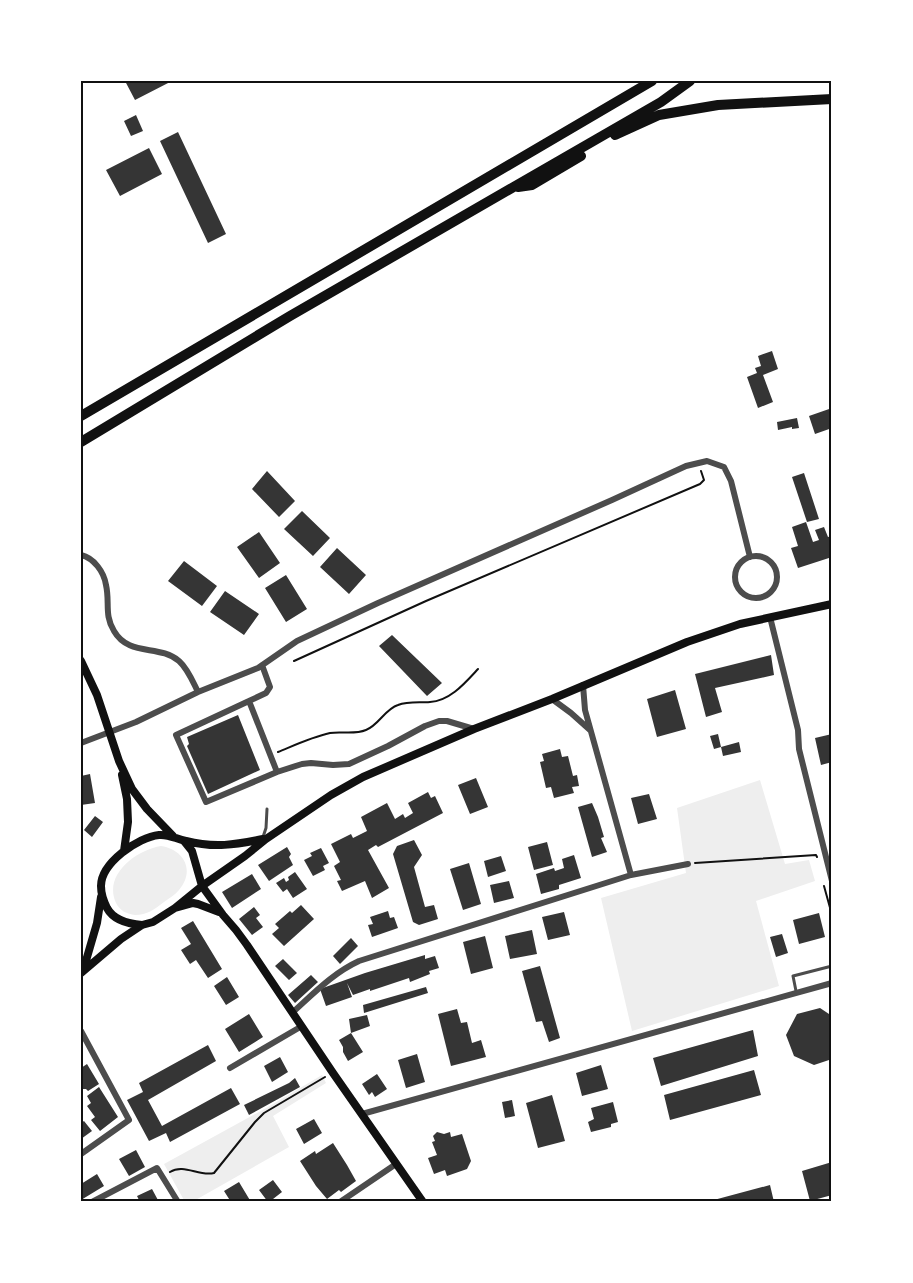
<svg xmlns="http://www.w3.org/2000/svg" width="913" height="1283" viewBox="0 0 913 1283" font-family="'Varela Round',sans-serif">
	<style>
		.green { fill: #eee }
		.building { fill: #353535 }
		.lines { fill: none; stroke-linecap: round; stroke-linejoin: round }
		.path { stroke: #111; stroke-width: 2 }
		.service { stroke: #4c4c4c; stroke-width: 3 }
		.minor { stroke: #4c4c4c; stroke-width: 6 }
		.secondary { stroke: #111; stroke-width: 8 }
		.trunk { stroke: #111; stroke-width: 10 }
		.neatline { fill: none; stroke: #111; stroke-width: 2 }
	</style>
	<rect width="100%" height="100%" fill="#fff"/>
	<path class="green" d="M760,780L785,864L809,860L815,881L756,901L779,986L632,1031L601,898L686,873L677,808Z
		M161,846C185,850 195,871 179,890C175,895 169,898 164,902C155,909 147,915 135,915C127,914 120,911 116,903C103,875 136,850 161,846Z
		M322,1075L326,1083L273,1116L289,1147L192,1202H185L164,1164L268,1107Z"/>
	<path class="building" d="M125,81H172L135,100Z
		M136,115L143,131L131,136L124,121Z
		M178,132L226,234L208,243L160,141Z
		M149,148L162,174L120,196L106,170Z
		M772,351L778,369L763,375L773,402L758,408L747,377L757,373L755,368L761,366L758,356Z
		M832,408V428L815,434L809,416Z
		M797,418L799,428L792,429V427L778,430L777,422Z
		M267,471L295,501L279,517L252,489Z
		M804,473L819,519L807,522L792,477Z
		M302,511L330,538L313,556L284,529Z
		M806,522L813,542L819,540L815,530L824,527L828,537L832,536V557L798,568L791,548L798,546L792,527Z
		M259,532L280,563L259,578L237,547Z
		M337,548L366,575L349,594L320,567Z
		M184,561L217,586L202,606L168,581Z
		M286,575L307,609L286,622L265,588Z
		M225,591L259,614L244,635L210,612Z
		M392,635L442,683L427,696L379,646Z
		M771,655L774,675L715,688L722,712L706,717L695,674Z
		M675,690L686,729L657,737L647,699Z
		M238,715L260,770L208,794L187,746L189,744L187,737Z
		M718,734L721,747L714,749L710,736Z
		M832,734V762L821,765L815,738Z
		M739,742L741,752L723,756L721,747Z
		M560,749L562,757L568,756L573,776L577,775L579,786L572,787L574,793L554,798L551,787L546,788L540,762L544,761L542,754Z
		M90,774L95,803L81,805V776Z
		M476,778L488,807L470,814L458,785Z
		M428,792L431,798L435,796L443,813L378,847L376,845L368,850L389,888L372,898L365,881L342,891L337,881L341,880L334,866L340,862L331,844L351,834L353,838L367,831L361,817L387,803L395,819L403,814L405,818L413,813L408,803Z
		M649,794L657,819L638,824L631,798Z
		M592,803L598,817L604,837L601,838L607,852L592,857L578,807Z
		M95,816L103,822L92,837L84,830Z
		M414,840L422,855L414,867L425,907L434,905L438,919L419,925L413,922L393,854L397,846Z
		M547,842L553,865L534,870L528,847Z
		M287,847L291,854L289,857L293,865L269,881L258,865Z
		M321,848L329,863L323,866L325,870L313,876L304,860L312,856L310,853Z
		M574,855L581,878L559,885V889L541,894L536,874L554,868L555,871L564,868L562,859Z
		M501,856L506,871L488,877L484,861Z
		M469,863L481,904L463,910L450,869Z
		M295,872L307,889L293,898L287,889L283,892L276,883L284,878L286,882L289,880L288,877Z
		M252,874L261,889L232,908L222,892Z
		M509,881L514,898L494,903L490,885Z
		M301,905L314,919L284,946L272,934L279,928L275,924L290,911L292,913Z
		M254,907L260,915L256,918L263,927L252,935L239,919Z
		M388,911L390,918L394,917L398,928L372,937L368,925L373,924L370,917Z
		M564,912L570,935L548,940L542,917Z
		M819,913L825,937L799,944L793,920Z
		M193,921L222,969L208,978L196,960L190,964L181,950L191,944L181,928Z
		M532,930L537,954L510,959L505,936Z
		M782,934L788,953L776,957L770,937Z
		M485,936L493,968L471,974L463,942Z
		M351,938L358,946L340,964L333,956Z
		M425,955V959L435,956L439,968L429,971L430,974L410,982L409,978L370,991V989L353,995L347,983L352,997L326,1006L320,989L365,973Z
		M283,959L297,973L289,980L275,966Z
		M540,966L560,1038L549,1042L542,1021L536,1022L522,971Z
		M311,975L318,982L295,1003L288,995Z
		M227,977L239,997L226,1005L214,986Z
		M426,987L428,993L364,1013L363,1005Z
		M820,1008L832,1016V1059L814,1065L794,1056L786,1035L797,1014Z
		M457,1009L461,1023L467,1022L472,1043L481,1040L486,1057L451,1066L438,1014Z
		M249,1014L263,1037L239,1052L225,1029Z
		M367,1015L370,1026L351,1033L349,1019Z
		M753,1030L758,1056L661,1086L653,1058Z
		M351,1033L363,1052L348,1061L343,1052V1047L339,1040Z
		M208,1045L216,1061L148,1100L162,1126L231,1088L240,1104L170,1142L166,1133L149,1141L127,1100L143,1092L139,1083Z
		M417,1054L425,1082L406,1088L398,1060Z
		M280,1057L288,1072L272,1082L264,1066Z
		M87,1064L99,1084L88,1091L86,1089H81V1068Z
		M601,1065L608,1089L582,1096L576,1073Z
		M754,1070L761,1095L670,1120L664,1095Z
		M377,1074L387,1089L375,1097L372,1092L369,1095L362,1084Z
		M295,1078L300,1087L249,1115L244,1105L289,1083Z
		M99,1087L118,1117L100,1131L91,1120L95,1117L87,1106L91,1103L87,1096Z
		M552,1095L565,1141L538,1148L526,1103Z
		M512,1100L515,1116L505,1118L502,1102Z
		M613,1102L618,1122L611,1124V1127L591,1132L588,1122L594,1119L591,1108Z
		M314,1119L322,1133L304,1144L296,1129Z
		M84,1121L92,1131L81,1139V1123Z
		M437,1132L444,1134L450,1132L451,1137L462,1134L471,1161L467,1169L447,1176L445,1170L434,1174L428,1158L437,1155L432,1142L435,1141L433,1136Z
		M333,1143L347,1165L356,1181L341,1192L339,1190L327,1199L316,1186L300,1161L315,1151L316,1154Z
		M136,1150L145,1167L129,1176L119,1159Z
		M832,1162V1195L810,1201L802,1171Z
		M97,1174L104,1186L81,1200V1184Z
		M273,1180L282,1192L273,1199L275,1202H268L259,1190Z
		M239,1182L251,1202H231L224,1191Z
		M770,1185L774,1202H710V1201Z
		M152,1189L159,1202H140L137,1196Z"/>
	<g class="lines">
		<path class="path" d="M294,661L426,601L700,484L704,480L701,471
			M278,752C295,745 312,737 330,733C342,731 354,735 366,730C379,725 385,709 398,705C408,701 420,703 430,702C450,701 465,683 478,669
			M695,863L816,855L817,857
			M824,886L832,915
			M170,1172C184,1163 199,1177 214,1173L255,1122L264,1113L325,1077"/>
		<path class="service" d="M263,837L266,828L267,809
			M796,991L793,976L832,966"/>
		<path class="minor" d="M81,555C94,558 104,572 106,585C110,602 104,615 114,631C129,657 159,644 179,661C188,669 193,682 198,692
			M735 577a21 21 0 1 1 42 0a21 21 0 1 1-42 0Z
			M770,617L798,730L799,749L832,881
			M262,665L270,687L266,693L249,701L277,772
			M583,685L585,710L631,875
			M552,699L571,713L590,730
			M249,701L176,735L206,802L277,772L302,764L311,763L333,765L349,764L388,746L425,726L439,721H447L474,729
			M81,743L136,722L198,692L258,668L297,641L378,603L612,500L686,466L707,461L724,467L731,481L750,557
			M293,1012C314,993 333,973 359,961L631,875L688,864
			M81,1031L129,1120L81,1154
			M230,1068L302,1026
			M362,1114L832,983
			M92,1202L157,1168L178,1202
			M340,1202L396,1164"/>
		<path class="secondary" d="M81,661L97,695L119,761L132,789L147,809L173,836
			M122,775L127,799L128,822L124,851
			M184,841L192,851L202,886L223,915L236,930L247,945L333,1073L423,1202
			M175,908L202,886L245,856L266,839L331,795L363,777L474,729L552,699L687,642L740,624L832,604
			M142,925C129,924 114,921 107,908C104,902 101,893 101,886C101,863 138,837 159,835C169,834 176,839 186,841C214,848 235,845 263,839
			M83,971L97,923L101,897
			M81,973L121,939L142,925L153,922L175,908L193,903L198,904L219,912"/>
		<path class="trunk" d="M615,135L659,115L718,105L832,99
			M518,187L532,185L581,156
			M81,416L652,81
			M81,442L290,316L661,102L690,81"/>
	</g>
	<rect width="913" height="1283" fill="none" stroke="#ffffff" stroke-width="165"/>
	<rect x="82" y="82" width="748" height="1118" class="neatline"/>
</svg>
